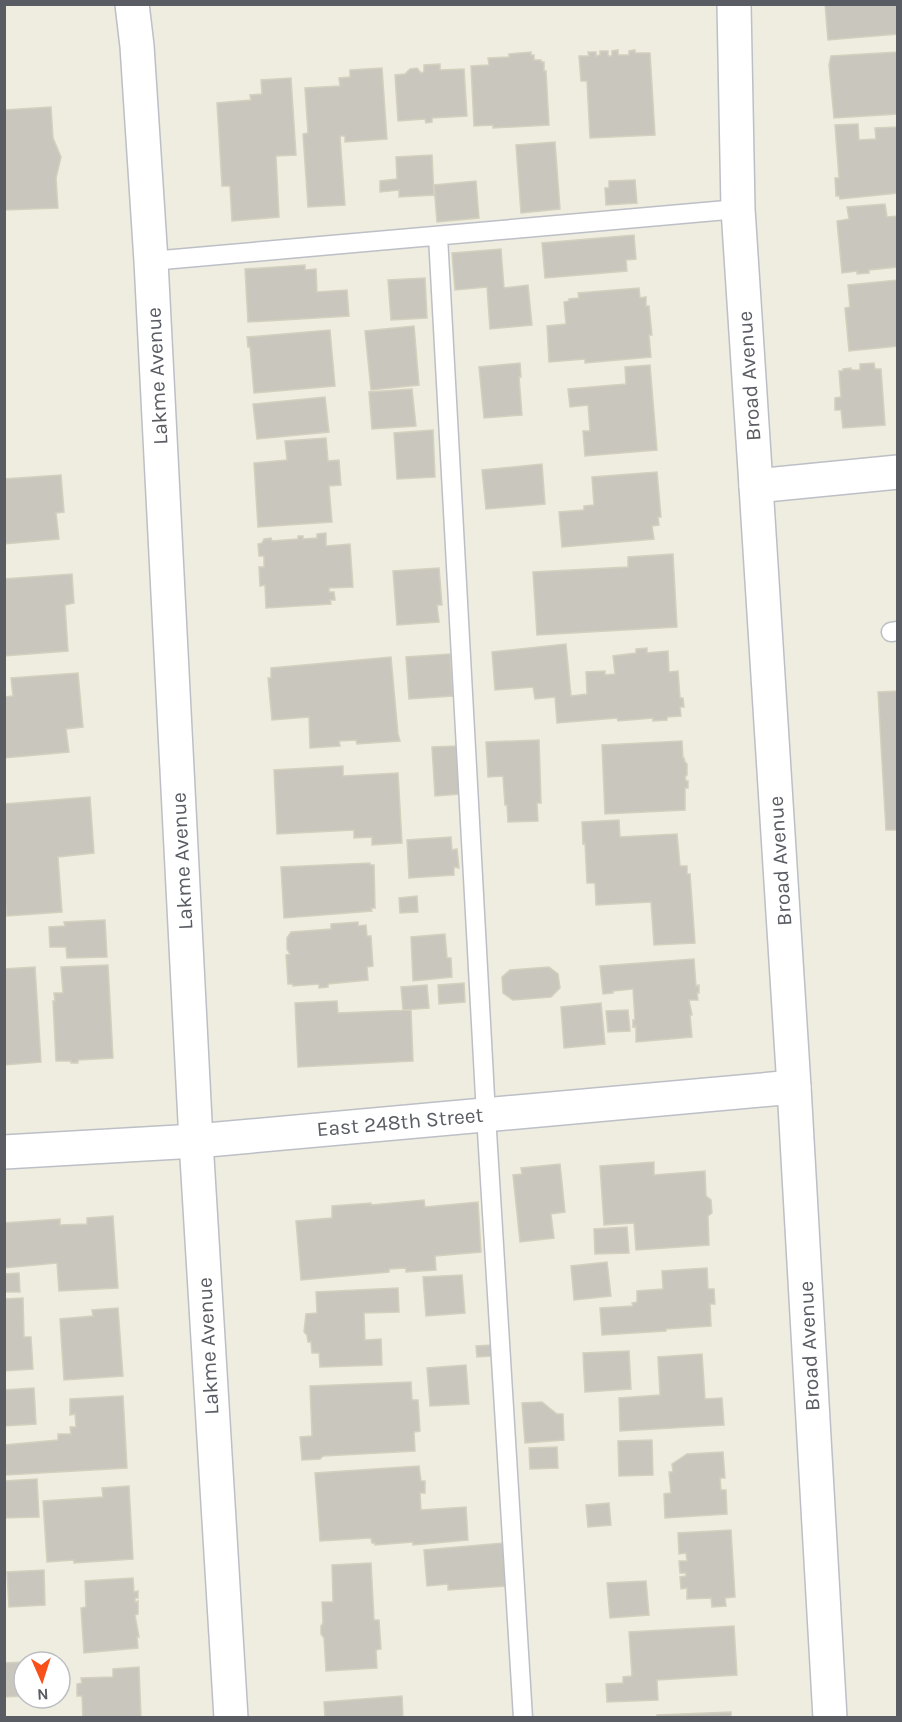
<svg xmlns="http://www.w3.org/2000/svg" width="902" height="1722" viewBox="0 0 902 1722" font-family="Karla,sans-serif">
	<style>
		.building { fill: #c9c7bd; stroke: #d3d0be; stroke-width: 1.5 }
		.lines { fill: none; stroke-linecap: round; stroke-linejoin: round }
		.service-casing { stroke: #bdbfc6; stroke-width: 21 }
		.minor-casing { stroke: #bdbfc6; stroke-width: 36 }
		.tertiary-casing { stroke: #bdbfc6; stroke-width: 36 }
		.service { stroke: #fff; stroke-width: 18 }
		.minor { stroke: #fff; stroke-width: 33 }
		.tertiary { stroke: #fff; stroke-width: 33 }
		.labels { text-anchor: middle; stroke-width: 4.5; stroke-linejoin: round; paint-order: stroke }
		.street-label { font-size: 21px; fill: #595c63; stroke: #fff }
	</style>
	<rect width="100%" height="100%" fill="#eeede0"/>
	<path class="building" d="M825,4H898V34L828,40Z
		M618,50V55H629V51L635,50V53H650L655,135L590,138L587,81H581L579,56H589L588,52H596V56L600,55V51H608V56H612V51Z
		M531,52V55H534V60H541V62H544V71H546L549,125L493,128V125L474,126L471,66L489,65L488,58L509,57V54Z
		M898,52V114L834,118L829,65L831,56Z
		M440,64V70L464,69L467,116L432,118V122L426,123L425,119L398,121L395,75L405,74L410,69L417,68L421,73L424,72V65Z
		M382,68L387,139L345,142V136H340L345,205L308,207L303,134L308,133L305,88L340,86L339,78L350,77V70Z
		M291,78L296,155L276,156L279,217L232,221L230,186H222L217,103L251,100L250,95L262,94L261,80Z
		M51,107L53,138L61,157L56,178L58,208L4,210V110Z
		M858,124L859,140L876,139L875,128L898,127V193L840,199L839,196H836L835,178H839L835,125Z
		M555,142L560,209L521,213L516,145Z
		M432,155L434,195L399,197V190L380,192V181L397,179L396,157Z
		M635,180L637,203L606,205L605,188H609V181Z
		M476,181L479,218L437,222L434,185Z
		M885,204L887,217L898,216V267L869,270V273L857,274V271L842,273L837,221L849,219L847,207Z
		M634,235L636,259L626,260L627,271L545,278L542,243Z
		M501,249L504,288L528,285L532,325L490,329L487,287L455,290L452,253Z
		M305,265V270L316,269L317,292L347,290L349,316L248,322L245,269Z
		M425,278L427,318L391,320L388,280Z
		M898,280V346L849,351L845,308L850,307L848,285Z
		M639,288L640,298L646,297V306H649L652,335H649L651,357L585,363V359L549,362L547,326L566,324L564,302L569,301V299L579,298L578,293Z
		M414,326L419,385L371,390L365,331Z
		M330,330L335,386L254,393L250,347H248L247,337Z
		M520,363L521,377H519L522,415L484,418L479,367Z
		M874,363L875,369H881L885,425L843,428L841,410H835V398L841,397L839,371H843V369L851,368V370H860V364Z
		M650,365L657,450L585,456L583,431H590L588,405L570,407L568,389L626,384L625,367Z
		M412,389L416,426L372,429L369,392Z
		M325,397L329,432L257,439L253,404Z
		M433,430L435,477L397,479L394,433Z
		M326,438L328,461L339,460L341,485L329,486L332,522L258,527L254,463L287,460L285,441Z
		M542,464L545,504L486,509L482,470Z
		M657,472L661,517H658L659,525L652,526L654,539L562,547L559,512L584,510V506L594,505L592,477Z
		M61,475L64,512L56,513L59,539L4,544V479Z
		M326,533V546L350,544L353,587L329,588V592H334L335,600H330L331,604L266,608L265,585L260,586L259,567H264V556H259L258,544L262,543L264,539L271,538L272,541L298,539V536H303V539L317,538V534Z
		M673,554L677,627L537,635L533,572L628,567V557Z
		M439,568L442,605H437L439,622L397,625L393,571Z
		M72,574L74,603L65,605L68,651L4,656V579Z
		M566,644L571,696L587,694L586,672L605,671V675L615,674L613,656L636,653V649L647,648V653L668,651L669,672L678,671L680,698H683L684,707H680L681,716L667,717V720L653,721V718L618,721L617,718L557,723L555,697L535,699L533,687L495,690L492,652Z
		M450,654L453,696L409,699L406,657Z
		M391,657L398,734L400,741L357,744L356,740L339,741L340,746L310,748L309,717L272,720L268,678H271V668Z
		M78,673L83,727L66,729L69,752L4,758V697L13,696L11,678Z
		M898,691V830H886L878,692Z
		M539,740L541,803H537L538,821L508,822L507,805H505L503,776L488,777L486,742Z
		M682,741L683,758H684L685,762L687,764V775L685,777L686,781H688V788H685V810L605,814L602,745Z
		M457,746L460,794L435,796L432,747Z
		M343,766V776L398,773L402,843L372,845V837L354,838V830L277,834L274,770Z
		M90,797L94,853L58,857L62,912L7,916L4,889V804Z
		M619,820L620,837L677,834L680,866H687V874H690L695,943L654,945L651,902L596,905L595,883H587L585,843L583,844L582,822Z
		M451,837L452,850L457,849L459,868L454,867V875L409,878L407,840Z
		M370,863V865H374L375,908H371L372,911L284,918L281,867Z
		M417,896L418,912L400,913L399,898Z
		M105,920L107,957L67,958L66,947H50L49,927L65,926L64,922Z
		M358,922V926L366,925L367,936H371L373,966L367,967L368,980L328,984V987L319,988V984L293,986V984H288L286,955L290,954L287,949V938L291,932L331,929V924Z
		M445,934L447,958H451L452,977L413,981L411,937Z
		M694,959L696,986L699,985V993H697L698,1000H689L692,1015H690L692,1037L636,1042V1026L633,1027V1020H635L633,989L613,991V993L603,994L600,966Z
		M108,965L113,1058L78,1060V1063H71V1061H56L53,1001H55L54,993H63L61,967Z
		M35,967L41,1062L4,1065V969Z
		M549,967L558,974L560,988L551,997L513,1000L503,993L502,977L510,970Z
		M464,983L465,1002L439,1004L438,985Z
		M427,985L429,1008L403,1010L401,987Z
		M337,1001L338,1013L411,1010L413,1061L298,1067L295,1003Z
		M601,1003L605,1044L564,1048L561,1007Z
		M628,1010L630,1031L608,1032L606,1011Z
		M654,1162V1175L705,1171L706,1196L711,1200L712,1213L708,1216L709,1245L636,1250L634,1223L604,1225L600,1166Z
		M560,1164L565,1212L551,1214L554,1238L520,1242L513,1175L522,1174L521,1168Z
		M424,1200L425,1207L478,1202L481,1252L435,1256L436,1270L406,1272V1268L389,1269V1272L301,1280L296,1221L332,1218V1206L371,1203V1205Z
		M113,1216L118,1288L59,1291L57,1263L4,1268V1223L60,1219V1225L87,1224V1218Z
		M627,1227L629,1253L595,1254L594,1229Z
		M607,1262L611,1296L574,1300L571,1266Z
		M707,1268L708,1289H714L715,1304H710L711,1326L666,1329V1331L602,1335L600,1308L633,1306L632,1303L637,1302V1291L663,1289L662,1271Z
		M19,1273L20,1292H4V1274Z
		M462,1275L465,1313L426,1316L423,1277Z
		M398,1288L399,1312L364,1313L365,1340L381,1339L382,1365L320,1367L319,1353H312L311,1342H308L307,1335L304,1332L306,1314L317,1313L316,1292Z
		M23,1298L24,1337H31L33,1369L4,1371V1299Z
		M118,1308L123,1376L64,1380L60,1319L93,1316L92,1310Z
		M491,1345L492,1356L477,1357L476,1346Z
		M629,1351L631,1389L585,1392L583,1353Z
		M702,1354L705,1399L722,1398L724,1425L620,1431L619,1398L660,1395L658,1357Z
		M466,1365L469,1404L430,1406L427,1368Z
		M411,1382L412,1400H418L420,1431L414,1432L415,1451L323,1456L320,1459L302,1460L300,1437L312,1436L310,1386Z
		M34,1388L36,1424L4,1426V1390Z
		M123,1396L127,1468L6,1475L4,1445L58,1440V1434H71L70,1427H76L75,1414L70,1415V1399Z
		M542,1402L557,1414H563L564,1440L525,1443L522,1403Z
		M652,1440L653,1475L619,1476L618,1441Z
		M557,1447L558,1468L530,1469L529,1448Z
		M723,1452L725,1478H720L721,1490H726L727,1514L665,1518L664,1494L671,1493L669,1472H673L672,1464L687,1454Z
		M419,1466L421,1481H425V1493H420L421,1510L466,1507L468,1540L413,1545V1542L375,1545V1543H372L371,1538L320,1541L315,1473Z
		M37,1479L39,1517L4,1518V1481Z
		M129,1486L133,1559L74,1563V1560L47,1562L43,1501L103,1497L102,1488Z
		M609,1503L611,1525L588,1527L586,1505Z
		M731,1530L735,1597L725,1598L726,1606L712,1607L711,1598L687,1599V1588L681,1589L680,1577L686,1576V1573H680L679,1561H687L686,1553L679,1554L678,1533Z
		M503,1543L507,1586L448,1590V1584L427,1586L424,1550Z
		M371,1563L374,1620H379L381,1649L376,1650L377,1668L326,1671L324,1638L321,1634V1626L323,1623L322,1602H333L332,1565Z
		M44,1570L45,1605L9,1607L7,1572Z
		M133,1578L134,1592L138,1591V1598H135V1602L138,1601V1614L135,1615L139,1637H137L138,1648L84,1653L81,1608L86,1607L85,1581Z
		M646,1581L649,1615L610,1618L607,1583Z
		M734,1626L737,1675L657,1680L658,1700L607,1702L606,1684L623,1683V1677L632,1676L629,1632Z
		M24,1662V1696L4,1697V1663Z
		M139,1667L141,1718H83L82,1696H77V1684L82,1683L81,1678L113,1677V1669Z
		M402,1696L403,1718H325L324,1702Z
		M731,1712V1718H657V1715Z"/>
	<g class="lines">
		<g class="service-casing">
			<path id="service" d="M438,236L486,1115L523,1718
				M151,261L738,209
				M891,632L898,631"/>
		</g>
		<g class="minor-casing">
			<path id="minor" d="M734,4L738,209L756,486L898,472
				M4,1152L196,1141L794,1087"/>
		</g>
		<g class="tertiary-casing">
			<path id="tertiary" d="M132,4L137,46L151,261L196,1141L231,1718
				M756,486L794,1087L830,1718"/>
		</g>
		<use href="#service" class="service"/>
		<use href="#minor" class="minor"/>
		<use href="#tertiary" class="tertiary"/>
	</g>
	<g class="labels">
		<g class="street-label">
			<text transform="translate(157 376) rotate(-93)" y="7">Lakme Avenue</text>
			<text transform="translate(749 376) rotate(-94)" y="7">Broad Avenue</text>
			<text transform="translate(182 861) rotate(-93)" y="7">Lakme Avenue</text>
			<text transform="translate(780 861) rotate(-94)" y="7">Broad Avenue</text>
			<text transform="translate(400 1122) rotate(-5)" y="7">East 248th Street</text>
			<text transform="translate(208 1346) rotate(-93)" y="7">Lakme Avenue</text>
			<text transform="translate(809 1346) rotate(-93)" y="7">Broad Avenue</text>
		</g>
	</g>
	<rect width="902" height="1722" fill="none" stroke="#595c63" stroke-width="12"/>
	<g transform="translate(42 1680) rotate(177)"><circle r="28" fill="#ffffff" stroke="#bdbec1" stroke-width="1.5"/>
	<path d="M0-4.5L10 22L0 15L-10 22Z" fill="#f94f1b"/>
	<text y="-9" font-size="16" font-weight="bold" text-anchor="middle" fill="#595c63">N</text>
	</g>
</svg>
